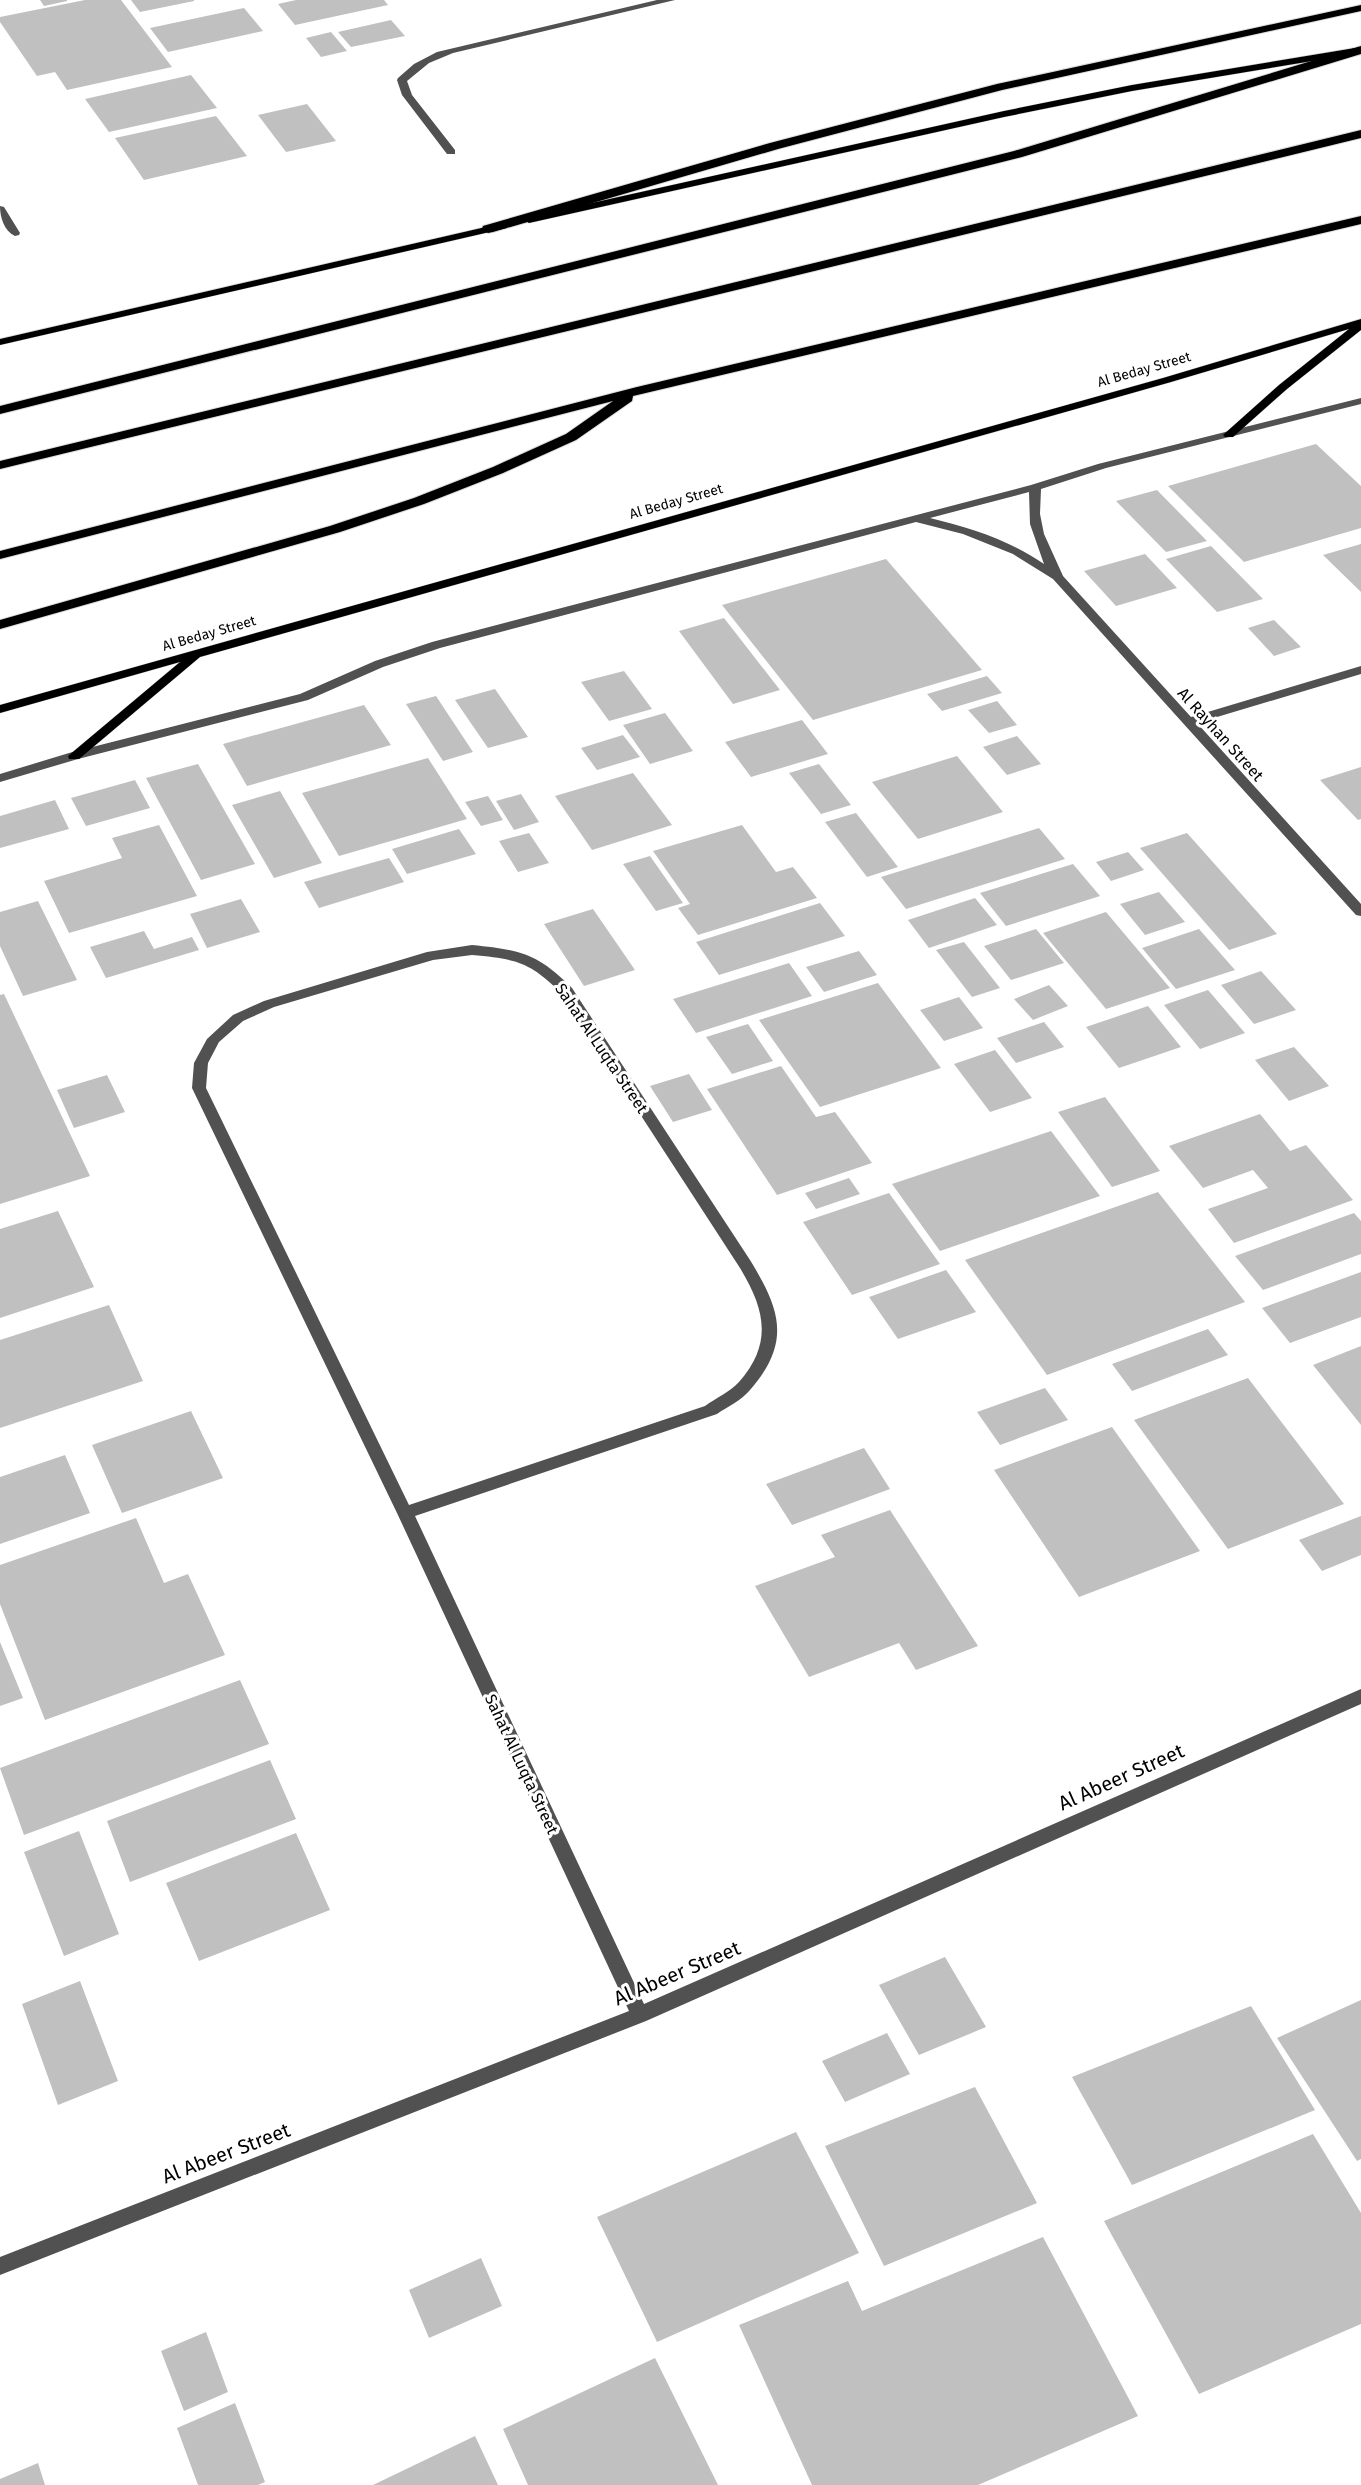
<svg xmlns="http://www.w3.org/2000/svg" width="1361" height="2485" viewBox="0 0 1361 2485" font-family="'Fira Sans',sans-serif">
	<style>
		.building { fill: #c0c0c0 }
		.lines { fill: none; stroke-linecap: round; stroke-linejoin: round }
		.major-casing { stroke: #dbdbdb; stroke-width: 1 }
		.highway-casing { stroke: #dbdbdb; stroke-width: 2 }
		.minor { fill: #515151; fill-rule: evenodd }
		.major { fill: #000; fill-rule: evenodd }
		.highway { fill: #000; fill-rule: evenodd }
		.labels { text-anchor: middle; stroke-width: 6; stroke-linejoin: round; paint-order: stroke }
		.far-street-label { font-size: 14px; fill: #000; stroke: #fff }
		.street-label { font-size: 16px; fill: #000; stroke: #fff }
		.near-street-label { font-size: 20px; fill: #000; stroke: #fff }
	</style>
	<rect width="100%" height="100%" fill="#fff"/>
	<path class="building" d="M40,0H67V1L44,6Z
		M85,0H121L172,67L67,90L55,72L37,76L0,22V17Z
		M131,0H194V1L140,12Z
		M296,0H384L388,5L295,25L278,4Z
		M244,8L263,31L168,52L150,28Z
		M391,20L405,36L351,47L338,32Z
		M331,32L347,51L321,57L306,38Z
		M191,75L217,108L109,132L85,99Z
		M307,104L336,141L286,152L258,115Z
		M216,116L247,156L144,180L115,138Z
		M1316,444L1361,486V528L1244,562L1168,486Z
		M1157,490L1207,541L1166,552L1116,501Z
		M1361,544V592L1323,555Z
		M1211,546L1263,599L1217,612L1166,559Z
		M1145,554L1177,588L1116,606L1084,571Z
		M886,559L982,670L813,720L722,605Z
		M724,618L780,690L733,704L679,631Z
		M1274,620L1301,647L1274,656L1248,628Z
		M624,671L652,709L609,721L581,682Z
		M987,676L1002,693L942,711L927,694Z
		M495,689L528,737L488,748L455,700Z
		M436,696L473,752L443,761L406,704Z
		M997,701L1017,725L989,733L968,710Z
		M364,705L391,745L247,786L223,744Z
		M665,713L693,751L650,764L623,725Z
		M802,720L828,754L751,777L725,742Z
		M623,735L640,757L597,770L581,748Z
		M1017,736L1041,764L1007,775L983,747Z
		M957,756L1003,812L918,839L872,782Z
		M428,758L467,819L339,856L302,793Z
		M198,764L255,864L201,880L146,778Z
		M819,764L851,805L821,814L789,773Z
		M1361,767V819L1358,820L1320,780Z
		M633,773L672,825L592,850L555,796Z
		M135,780L150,808L86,826L71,798Z
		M280,791L322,863L274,878L232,805Z
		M521,794L539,822L514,830L496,801Z
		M488,796L503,820L481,826L465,802Z
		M55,800L69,829L0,848V816Z
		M856,813L898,867L867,877L825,822Z
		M159,825L197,896L69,933L44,881L122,858L112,838Z
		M742,825L776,872L793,867L817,898L698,935L678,908L690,904L653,851Z
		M1039,828L1065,859L906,909L881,877Z
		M459,829L476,854L407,874L392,849Z
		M529,833L549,863L518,872L499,841Z
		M1187,833L1277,934L1229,950L1140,848Z
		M1128,852L1144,870L1111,881L1096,862Z
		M650,856L683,903L656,911L623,864Z
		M389,858L404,882L319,908L304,882Z
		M1073,864L1100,896L1006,926L980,893Z
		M1159,892L1185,922L1145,935L1120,904Z
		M975,898L997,925L929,948L908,920Z
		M241,899L260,932L207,948L190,914Z
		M38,901L77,980L23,996L0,946V912Z
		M820,903L845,936L719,975L696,942Z
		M593,909L635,970L584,986L544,924Z
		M1106,912L1170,988L1106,1009L1043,933Z
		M1036,929L1064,963L1011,980L984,946Z
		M1199,929L1235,970L1176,989L1142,948Z
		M144,931L154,949L192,937L199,950L106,978L90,947Z
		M964,942L1000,988L972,997L936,950Z
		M859,951L877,975L824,992L806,967Z
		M789,963L812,996L696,1033L673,999Z
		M1261,971L1296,1010L1254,1024L1221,985Z
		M878,983L941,1068L820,1107L759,1020Z
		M1049,985L1068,1006L1033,1020L1014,999Z
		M1208,990L1245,1033L1200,1049L1164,1005Z
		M4,994L90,1176L0,1204V995Z
		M959,997L983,1028L944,1041L920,1010Z
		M1148,1006L1181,1047L1119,1068L1086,1027Z
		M1044,1022L1064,1047L1016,1063L997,1038Z
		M748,1024L773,1061L732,1074L706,1037Z
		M1294,1047L1329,1086L1289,1101L1255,1060Z
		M995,1050L1032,1098L990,1112L954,1064Z
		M781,1066L816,1117L835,1112L872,1163L777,1195L707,1089Z
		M689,1074L712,1110L673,1122L650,1086Z
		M107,1075L125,1112L74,1128L57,1090Z
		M1105,1097L1160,1171L1112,1187L1058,1112Z
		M1260,1114L1290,1151L1306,1145L1353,1200L1234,1243L1208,1209L1268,1188L1253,1170L1203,1188L1169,1146Z
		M1051,1131L1100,1196L940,1251L892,1184Z
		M849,1178L860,1194L816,1209L805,1193Z
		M1158,1192L1245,1302L1047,1375L965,1260Z
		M889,1193L940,1264L852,1295L803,1222Z
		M58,1211L94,1287L0,1318V1229Z
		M1354,1213L1361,1221V1254L1263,1290L1235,1256Z
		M946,1270L976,1312L898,1339L869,1297Z
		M1361,1272V1317L1290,1343L1262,1308Z
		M109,1305L143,1381L0,1428V1340Z
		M1208,1329L1228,1355L1132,1391L1112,1364Z
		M1361,1346V1425L1313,1365Z
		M1248,1378L1344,1504L1228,1549L1134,1420Z
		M1045,1388L1068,1420L1000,1445L977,1412Z
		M191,1411L223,1478L122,1513L92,1445Z
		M1112,1427L1200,1551L1079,1597L994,1470Z
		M864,1448L890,1489L792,1525L766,1484Z
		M65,1455L90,1513L0,1544V1477Z
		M890,1510L978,1646L916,1670L899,1643L809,1677L755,1586L835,1557L821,1535Z
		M1361,1516V1555L1322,1571L1299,1540Z
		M136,1518L164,1583L188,1574L225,1655L45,1720L0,1604V1565Z
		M0,1642L23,1698L0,1706Z
		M240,1680L269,1744L24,1835L0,1768Z
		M270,1760L296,1819L130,1882L107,1821Z
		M79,1831L119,1934L64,1956L24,1852Z
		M296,1833L330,1910L199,1961L166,1883Z
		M945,1957L986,2027L919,2055L879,1985Z
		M80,1981L118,2081L58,2105L22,2004Z
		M1361,2000V2159L1357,2161L1277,2038Z
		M1251,2006L1315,2110L1132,2185L1072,2077Z
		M887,2033L910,2074L845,2102L822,2061Z
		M975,2087L1037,2203L884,2266L825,2146Z
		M796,2132L859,2253L657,2342L597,2217Z
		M1313,2134L1361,2213V2324L1199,2394L1104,2221Z
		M1043,2237L1138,2416L978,2485H812L739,2325L848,2281L862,2311Z
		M481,2258L502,2306L429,2338L409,2290Z
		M206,2332L228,2392L184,2411L161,2351Z
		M655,2358L718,2485H528L503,2429Z
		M235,2403L265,2482L258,2485H198L177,2428Z
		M475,2436L498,2485H373Z
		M38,2463L45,2485H0V2479Z"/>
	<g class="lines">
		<g class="major-casing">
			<path id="major" d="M1361,47V53L1132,91L1004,117L529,223L524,220L529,217L1004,111L1132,85Z
				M503,223L508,226L507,228L0,345V339Z
				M1361,319V330L1287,389L1233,437H1225L1223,435L1279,385L1349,329L1171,382L200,657L79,759H69L68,756L180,662L0,713V705L1163,378Z"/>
		</g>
		<g class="highway-casing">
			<path id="highway" d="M1361,5V11L1002,90L778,149L493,232L488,233L482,229L483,226L770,143L997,84Z
				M1361,46V54L1022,157L0,414V406L1014,151Z
				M1361,130V138L0,469V461Z
				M1361,216V224L633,396L632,401L576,440L503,473L424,504L340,532L0,629V620L330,526L414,498L493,467L566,434L613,401L0,559V551L637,387Z"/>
		</g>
		<path class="minor" d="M657,0H675L453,53L429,63L407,81L412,95L455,150V154H447L402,95L397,80L398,78L414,64L437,52Z
			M0,206L4,207L20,233L19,235L15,236C4,231 0,217 0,206Z
			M1361,398V404L1106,468L1041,489L1040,514L1044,534L1063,576L1191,717L1361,666V674L1197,723L1361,904V916L1356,915L1053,579L1013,554L963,534L916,522L440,648L383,667L308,700L78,759L0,782V774L69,753L300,694L375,661L432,642L1031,485L1098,464ZM1029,492L1030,524L1044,564C1009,540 971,528 930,518Z
			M472,945C520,950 537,953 572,988L750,1260C780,1309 792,1342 750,1390C742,1400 727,1407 717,1414L415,1516L644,2004L1361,1689V1704L646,2021L0,2275V2257L629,2011L397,1513L192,1088L194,1063L207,1039L233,1015L264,1001L427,952ZM472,955C517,959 530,962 562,994L740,1268C764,1308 774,1342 739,1382C731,1391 716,1398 705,1406L409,1505L206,1088L208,1063L219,1042L243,1021L274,1007L433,960Z"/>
		<use href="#major" class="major"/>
		<use href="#highway" class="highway"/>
	</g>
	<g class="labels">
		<g class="far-street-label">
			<text transform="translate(1144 369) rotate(-16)" y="5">Al Beday Street</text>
			<text transform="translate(676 501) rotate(-16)" y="5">Al Beday Street</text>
			<text transform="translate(209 633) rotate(-16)" y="5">Al Beday Street</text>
		</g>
		<g class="street-label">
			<text transform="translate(1221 734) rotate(48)" y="6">Al Rayhan Street</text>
			<text transform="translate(602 1048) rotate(56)" y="6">Sahat Al Luqta Street</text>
			<text transform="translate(522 1764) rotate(65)" y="6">Sahat Al Luqta Street</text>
		</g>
		<g class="near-street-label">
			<text transform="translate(1121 1777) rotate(-24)" y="7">Al Abeer Street</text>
			<text transform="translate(677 1973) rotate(-23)" y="7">Al Abeer Street</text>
			<text transform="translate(226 2153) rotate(-21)" y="7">Al Abeer Street</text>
		</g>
	</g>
</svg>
